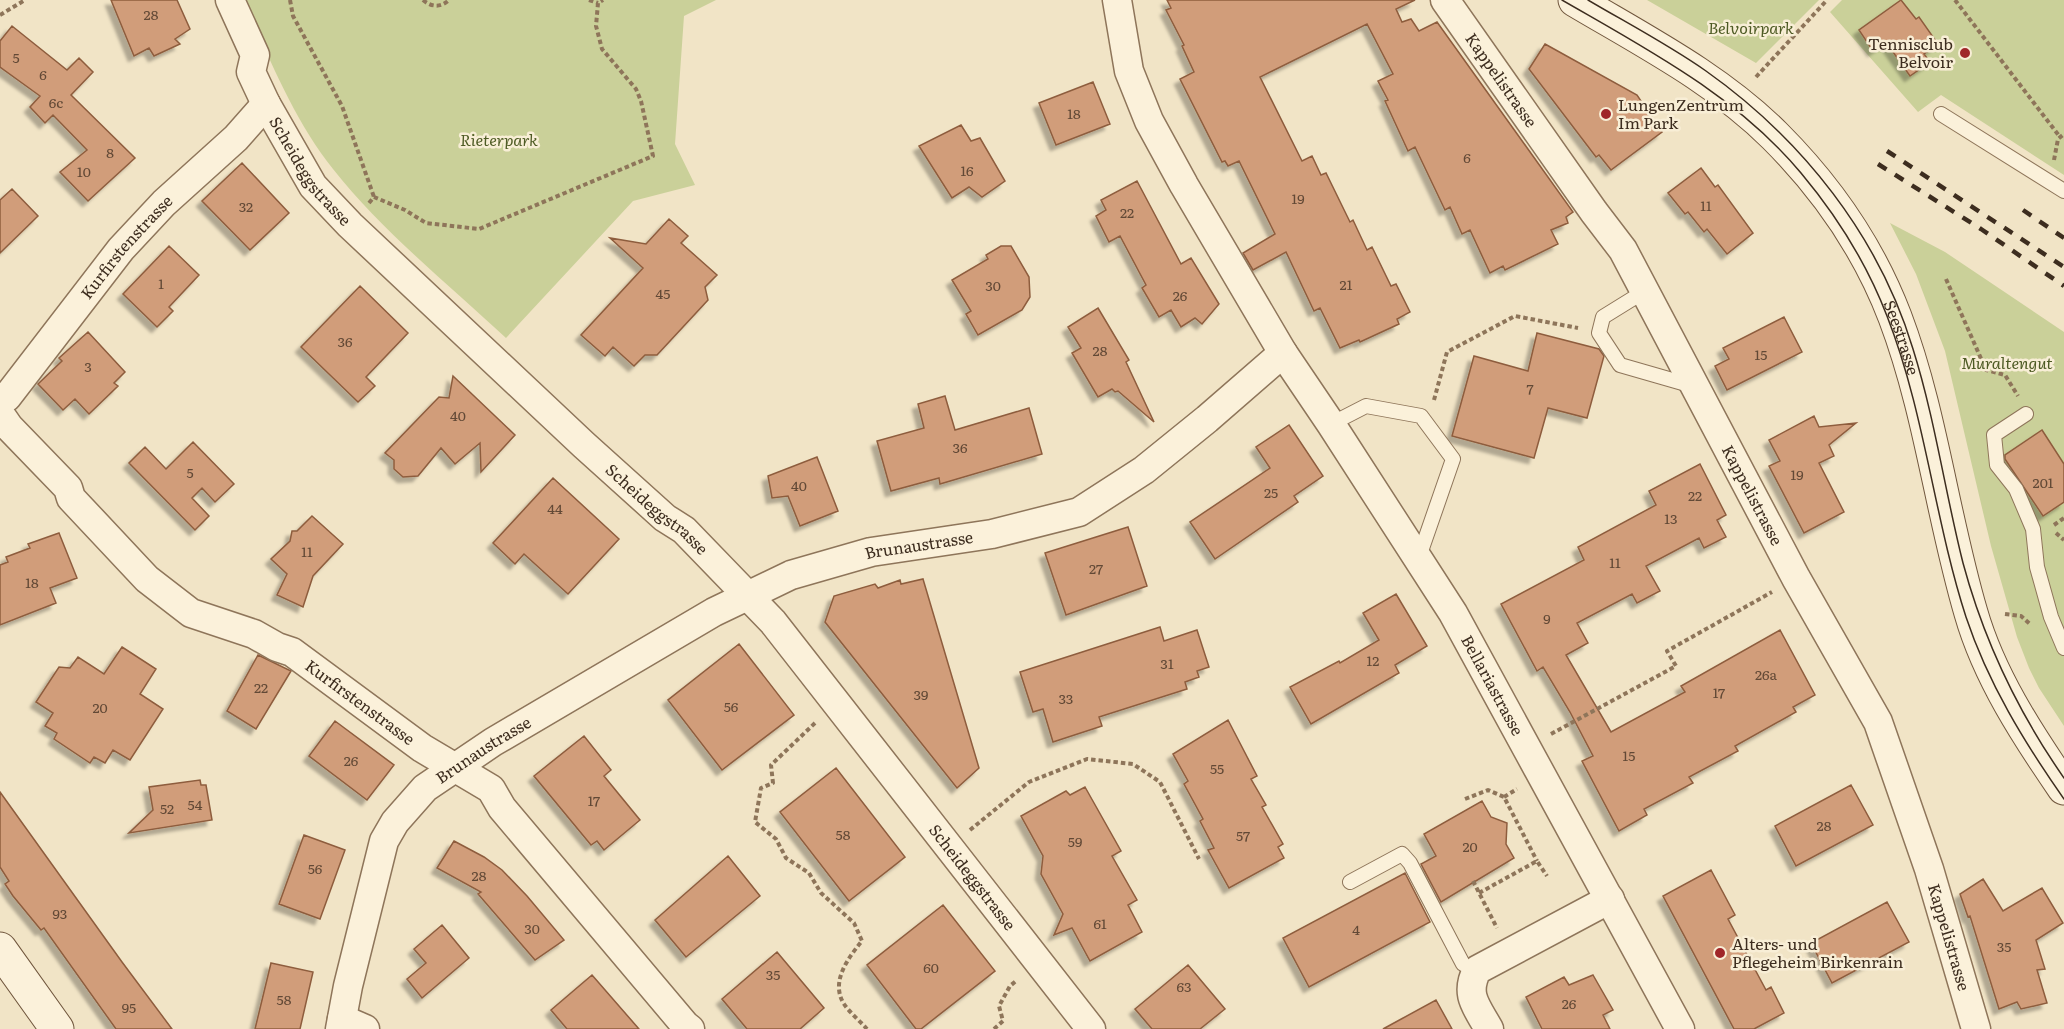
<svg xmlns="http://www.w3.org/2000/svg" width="2064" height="1029" viewBox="0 0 2064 1029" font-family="Literata,serif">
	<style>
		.green { fill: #cad099 }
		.building { fill: #d19d7a; stroke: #8e5d3e; stroke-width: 1.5; filter: url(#shadow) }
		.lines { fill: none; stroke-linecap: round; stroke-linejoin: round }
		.lane-casing { stroke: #8e755a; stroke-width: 16 }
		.street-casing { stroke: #8e755a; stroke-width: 31 }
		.secondary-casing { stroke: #70563d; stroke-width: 35 }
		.path { stroke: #8e755a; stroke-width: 4; stroke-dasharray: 4.5 3; stroke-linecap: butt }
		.lane { stroke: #fbf1da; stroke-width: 14 }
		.street { stroke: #fbf1da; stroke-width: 28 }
		.secondary { stroke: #fbf1da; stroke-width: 33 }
		.tram { stroke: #3d2d1f; stroke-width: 1.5 }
		.rail { stroke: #3d2d1f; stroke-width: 4.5; stroke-dasharray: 10 10; stroke-linecap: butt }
		.poi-dot { fill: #a02629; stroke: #f8eed6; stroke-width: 2 }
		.labels { text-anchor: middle; stroke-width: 5; stroke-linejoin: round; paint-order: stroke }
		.number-label { font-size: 14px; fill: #624936 }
		.park-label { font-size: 16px; font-style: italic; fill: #4e5b24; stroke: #f8eed6 }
		.poi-label { font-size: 16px; fill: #3d2d1f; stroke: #f8eed6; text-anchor: start }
		.street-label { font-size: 16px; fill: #3d2d1f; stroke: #f8eed6 }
	</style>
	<defs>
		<filter id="shadow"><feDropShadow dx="-5.5" dy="5.5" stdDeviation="1.5" flood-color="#0004"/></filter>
	</defs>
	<rect width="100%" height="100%" fill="#f1e4c6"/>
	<path class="green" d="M243,0H716L684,16L675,144L695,185L633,201L506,338C449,285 381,230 333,169C293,119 269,57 243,0Z
		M1647,0H1819L1756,63Z
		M1842,0H2064V175L1941,95L1918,112L1830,12Z
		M1890,223L1945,252L2064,332V726L2039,688L2029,668L2017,637L1991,546L1945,351L1916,274Z"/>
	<path class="building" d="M111,0H177L190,29L175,39L180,44L154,56L149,48L134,56Z
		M1167,0H1415L1396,9L1402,22L1411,19L1419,31L1437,22L1573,212L1566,217L1568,223L1551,230L1558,244L1505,270L1503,266L1490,273L1470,230L1462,234L1450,207L1445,210L1415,147L1408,151L1385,101L1388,100L1378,81L1393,74L1367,24L1260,77L1302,161L1312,156L1321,175L1326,173L1350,222L1353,220L1367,250L1372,247L1391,286L1396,284L1410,312L1397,319L1399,324L1360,342L1359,340L1340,348L1320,308L1314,311L1286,252L1253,270L1243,253L1275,234L1239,161L1228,166L1225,161L1222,162L1180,79L1194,72L1182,46L1184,45L1166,10L1171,8Z
		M1901,0L1916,19L1919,17L1938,44L1924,54L1930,62L1910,76L1886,42L1873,51L1859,30Z
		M12,26L67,70L79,58L93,72L71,95L135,158L88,201L60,172L87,150L53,115L45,123L30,107L40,96L0,67V41Z
		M1545,44L1637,95L1662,132L1611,170L1599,155L1596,157L1529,69Z
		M1093,82L1110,124L1056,145L1039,103Z
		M961,125L971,141L980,138L1005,181L982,197L969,187L952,198L919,146Z
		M242,163L289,213L250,250L202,201Z
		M1701,168L1715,187L1718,185L1753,233L1727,254L1707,229L1704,232L1688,212L1685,214L1668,193Z
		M1137,181L1181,264L1191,258L1219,304L1202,324L1195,318L1181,327L1171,310L1159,317L1142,288L1146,285L1120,236L1109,242L1096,216L1106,210L1101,200Z
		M12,189L38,216L0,253V200Z
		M669,219L688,236L681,243L717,275L705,287L708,300L657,355H645L634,366L613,347L605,356L581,335L643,268L610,238L646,244Z
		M169,246L199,275L169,307L173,311L157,327L123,294Z
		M1001,246H1011L1029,277L1030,297L1022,310L978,335L966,314L971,311L952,280L988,259L986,255Z
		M360,286L408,333L366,377L375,386L358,402L301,347Z
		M1098,308L1129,360L1126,362L1154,422L1118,391L1115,392L1112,389L1098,397L1072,353L1081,348L1068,327Z
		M1784,317L1802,352L1727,390L1715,366L1729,359L1723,348Z
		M88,332L125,372L114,383L118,386L89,414L75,399L63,410L38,384L62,361L59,358Z
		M1537,333L1599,349L1604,356L1587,418L1548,408L1534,458L1452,436L1474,356L1528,371Z
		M453,376L515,435L481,472L480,443L455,464L441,448L418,476L403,477L394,469V460L385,453L439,397L449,398Z
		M945,396L955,430L1029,408L1042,454L940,484L939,478L891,491L877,441L924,428L918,404Z
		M1814,416L1819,427L1856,423L1829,445L1834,456L1819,463L1844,512L1804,533L1769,466L1780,461L1769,440Z
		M1289,425L1323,476L1294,496L1298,502L1215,559L1190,522L1270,468L1256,447Z
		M2042,430L2064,464V502L2043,516L2005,459V455Z
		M193,442L234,484L215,502L202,488L192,498L209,516L195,530L129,463L145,447L166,469Z
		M817,457L838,511L800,526L788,496L772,498L768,476Z
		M1700,464L1726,515L1717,520L1726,537L1704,548L1699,538L1646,566L1660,591L1637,603L1632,594L1577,623L1588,643L1566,655L1611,732L1685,692L1681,686L1780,630L1815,695L1793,707L1796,712L1735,746L1738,751L1689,777L1693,783L1644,809L1647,815L1619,831L1582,761L1593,756L1570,712L1543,667L1537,671L1501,604L1584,560L1578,547L1656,505L1649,491Z
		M553,478L619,539L568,594L524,554L515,564L493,543Z
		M312,516L343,544L313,576L303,607L277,595L287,574L271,559L290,541L292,531H297Z
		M1128,527L1147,586L1066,615L1045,553Z
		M59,533L77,578L50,588L56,603L0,625V565L8,562L6,557L30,548L28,544Z
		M923,579L979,768L957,788L825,622L834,596L875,584L878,588L900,580L901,584Z
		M1396,594L1427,646L1395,665L1399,673L1311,724L1290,687L1339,661L1340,663L1379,640L1363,613Z
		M1160,627L1164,641L1197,630L1209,667L1197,671L1199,677L1185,682L1187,689L1099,717L1102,726L1053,742L1043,709L1033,712L1020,672Z
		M739,644L794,715L722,770L668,700Z
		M122,647L156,669L140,694L163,709L130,760L113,750L105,763L94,757L90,763L54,739L57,733L45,726L53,713L36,702L59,667L70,668L78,657L104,674Z
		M258,655L291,671L256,729L227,711Z
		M1228,720L1257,776L1251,779L1266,805L1262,807L1283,844L1278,847L1284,858L1229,888L1208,850L1214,848L1200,821L1203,819L1184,784L1188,781L1173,754Z
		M335,721L394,765L367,800L309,756Z
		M584,736L611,770L604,776L640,820L604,850L597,841L591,845L534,776Z
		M836,768L905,857L849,901L780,812Z
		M200,780L201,785H206L212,820L129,833L153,810L149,787Z
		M1851,785L1873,825L1796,866L1775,826Z
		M1085,787L1121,851L1112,856L1137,900L1128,905L1142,932L1090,961L1072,928L1054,935L1063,914L1041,874L1043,856L1021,816L1066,791L1070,795Z
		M0,792L122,962L172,1029H116L44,928L41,930L13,896L5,884L9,881L0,867Z
		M1482,801L1491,817L1507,823L1506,844L1514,858L1441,902L1421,864L1436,856L1424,834Z
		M304,835L345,850L320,919L279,904Z
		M454,841L484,857L502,870L527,896L564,940L535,960L478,894L481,892L437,868Z
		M728,856L760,896L686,957L655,920Z
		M1711,870L1735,915L1728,919L1766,990L1771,987L1784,1013L1754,1029H1734L1663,896Z
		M1405,873L1430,922L1309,987L1283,938Z
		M1983,879L2003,911L2042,888L2063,923L2036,940L2045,969L2037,970L2047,1003L2021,1009L2017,1002L1999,1009L1970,916L1968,917L1960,894Z
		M1887,902L1909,942L1832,983L1811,943Z
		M943,905L995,971L921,1029H916L867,965Z
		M442,925L469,958L422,998L407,979L426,963L414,949Z
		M777,952L824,1008L800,1029H747L722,999Z
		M271,963L313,972L300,1029H255Z
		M1188,965L1225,1009L1200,1029H1152L1135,1009Z
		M592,975L639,1029H567L551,1010Z
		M1593,975L1613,1010L1603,1015L1610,1029H1542L1526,997L1564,977L1569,985Z
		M1436,1000L1452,1029H1383Z"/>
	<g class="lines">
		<g class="lane-casing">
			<path id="lane" d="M1941,114L2064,191
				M1645,291L1603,317L1599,333L1620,365L1693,386
				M2026,414L1994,435L1997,465L2016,489L2033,529L2037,567L2051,617L2064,648
				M1331,424L1366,406L1421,416L1453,459L1419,557
				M1350,882L1402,854L1410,863L1463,964"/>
		</g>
		<g class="street-casing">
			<g id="street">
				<path id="s1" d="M230,0L255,55L251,72L266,104L313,186L350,225L584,445L665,518L684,530L773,622L1091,1029"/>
				<path id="s2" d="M1445,0L1594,212L1623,250L1796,578L1878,722L1929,869L1976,1029"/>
				<path id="s3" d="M1283,353L1331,424L1453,613L1680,1029"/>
				<path id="s4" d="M0,401L7,397L121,249L164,203L236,138L266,104"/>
				<path id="s5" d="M0,414L9,427L68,488L71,498L147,579L191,613L254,634L277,647L292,652L422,748L491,789L502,808L685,1025L690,1029"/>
				<path d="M342,1019L365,1029"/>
				<path id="s6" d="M340,1029L348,986L384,841L395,822L425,788L493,742L714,612L791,575L871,552L992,534L1079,512L1144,470L1207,419L1283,353L1184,185L1149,121L1129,71L1117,0"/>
				<path d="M1489,1029C1477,1007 1464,995 1477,970L1610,899"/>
			</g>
		</g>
		<g class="secondary-casing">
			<g id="secondary">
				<path id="s7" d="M1575,0C1644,41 1718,79 1775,136C1826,187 1869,249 1895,317C1931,412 1942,515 1971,613C1989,676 2027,734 2064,788"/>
				<path d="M0,949L57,1029"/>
			</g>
		</g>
		<path class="path" d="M290,0L293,16L342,106L374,197
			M423,0C431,7 441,8 449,0
			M589,0L598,3
			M1955,0L2060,137
			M0,15L25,0
			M1756,77L1827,0
			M2054,160L2058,139L2064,134
			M369,203L374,197L405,210L426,223L479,229L653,156L641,101L636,89L602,49L596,26L598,3L603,0
			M1946,279L1986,370L2005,375L2018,396
			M1434,400L1447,352L1515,316L1578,328
			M2054,525L2064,518
			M2056,533L2064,540
			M2005,614L2021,616L2030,624
			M815,723L771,765L773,783L761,788L755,822L776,839L786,858L809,873L821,893L854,923L862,941C848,958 830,982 844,1004C850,1013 860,1021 867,1029
			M1551,734L1676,666L1667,651L1772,592
			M1504,797L1517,789
			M1465,799L1488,790L1504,797L1537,861
			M970,830L1029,782L1087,759L1133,764L1160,782L1199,859
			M1473,881L1497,928
			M1479,893L1537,861L1547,876
			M994,1029L1003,1021L999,1006L1010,986L1016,981"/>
		<use href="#lane" class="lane"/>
		<use href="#street" class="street"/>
		<use href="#secondary" class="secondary"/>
		<path class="tram" d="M1562,0C1647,49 1737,96 1801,173C1837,216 1867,264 1887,316C1925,413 1934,518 1966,617C1988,683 2024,742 2064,799
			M1588,0C1627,23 1669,45 1706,71C1802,139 1879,236 1913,349C1935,419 1945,492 1963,563C1984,641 2018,712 2064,778"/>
		<path class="rail" d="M1887,151L2064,267
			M1878,164L1981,229L2064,286
			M2023,210L2064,238"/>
	</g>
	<g class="poi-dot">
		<circle cx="1965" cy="53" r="6"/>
		<circle cx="1606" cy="114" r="6"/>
		<circle cx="1720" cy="953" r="6"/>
	</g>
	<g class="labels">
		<g class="number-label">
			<text x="151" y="20">28</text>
			<text x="16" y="63">5</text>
			<text x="43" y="80">6</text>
			<text x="56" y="108">6c</text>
			<text x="1074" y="119">18</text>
			<text x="110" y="158">8</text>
			<text x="1467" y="163">6</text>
			<text x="967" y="176">16</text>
			<text x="84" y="177">10</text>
			<text x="1298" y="204">19</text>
			<text x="1706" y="211">11</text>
			<text x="246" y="212">32</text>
			<text x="1127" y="218">22</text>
			<text x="161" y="289">1</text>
			<text x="1346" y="290">21</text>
			<text x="993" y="291">30</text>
			<text x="663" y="299">45</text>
			<text x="1180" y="301">26</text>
			<text x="345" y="347">36</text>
			<text x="1100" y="356">28</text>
			<text x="1761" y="360">15</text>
			<text x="88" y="372">3</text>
			<text x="1530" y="394">7</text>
			<text x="458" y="421">40</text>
			<text x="960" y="453">36</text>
			<text x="190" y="478">5</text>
			<text x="1797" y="480">19</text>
			<text x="2043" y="488">201</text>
			<text x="799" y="491">40</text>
			<text x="1271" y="498">25</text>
			<text x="1695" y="501">22</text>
			<text x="555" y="514">44</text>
			<text x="1671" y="524">13</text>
			<text x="307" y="557">11</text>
			<text x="1615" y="568">11</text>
			<text x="1096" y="574">27</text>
			<text x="32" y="588">18</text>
			<text x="1547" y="624">9</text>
			<text x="1373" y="666">12</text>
			<text x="1167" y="669">31</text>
			<text x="1766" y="680">26a</text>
			<text x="261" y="693">22</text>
			<text x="1719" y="698">17</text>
			<text x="921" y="700">39</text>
			<text x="1066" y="704">33</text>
			<text x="731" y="712">56</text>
			<text x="100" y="713">20</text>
			<text x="1629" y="761">15</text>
			<text x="351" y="766">26</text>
			<text x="1217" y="774">55</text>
			<text x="594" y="806">17</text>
			<text x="195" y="810">54</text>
			<text x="167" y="814">52</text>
			<text x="1824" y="831">28</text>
			<text x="843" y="840">58</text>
			<text x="1243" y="841">57</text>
			<text x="1075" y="847">59</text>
			<text x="1470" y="852">20</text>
			<text x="315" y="874">56</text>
			<text x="479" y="881">28</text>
			<text x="60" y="919">93</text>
			<text x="1100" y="929">61</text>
			<text x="532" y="934">30</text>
			<text x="1356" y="935">4</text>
			<text x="2004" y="952">35</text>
			<text x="931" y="973">60</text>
			<text x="773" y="980">35</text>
			<text x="1184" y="992">63</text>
			<text x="284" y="1005">58</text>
			<text x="1569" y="1009">26</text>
			<text x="129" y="1013">95</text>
		</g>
		<g class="park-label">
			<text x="1751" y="34">Belvoirpark</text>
			<text x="499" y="146">Rieterpark</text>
			<text x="2007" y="369">Muraltengut</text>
		</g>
		<g class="poi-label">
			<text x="1953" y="50" text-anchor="end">Tennisclub<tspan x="1953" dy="18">Belvoir</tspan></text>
			<text x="1618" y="111">LungenZentrum<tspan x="1618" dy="18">Im Park</tspan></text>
			<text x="1732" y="950">Alters- und<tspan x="1732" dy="18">Pflegeheim Birkenrain</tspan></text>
		</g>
		<g class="street-label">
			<text dy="6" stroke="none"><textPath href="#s2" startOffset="98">Kappelistrasse</textPath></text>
			<text dy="6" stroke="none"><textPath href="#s1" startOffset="194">Scheideggstrasse</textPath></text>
			<text dy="6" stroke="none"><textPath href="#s4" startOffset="200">Kurfirstenstrasse</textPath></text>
			<text dy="6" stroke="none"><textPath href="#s7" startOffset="483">Seestrasse</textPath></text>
			<text dy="6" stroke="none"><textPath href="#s2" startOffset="584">Kappelistrasse</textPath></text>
			<text dy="6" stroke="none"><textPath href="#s1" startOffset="680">Scheideggstrasse</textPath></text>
			<text dy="6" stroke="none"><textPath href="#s6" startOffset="816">Brunaustrasse</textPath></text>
			<text dy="6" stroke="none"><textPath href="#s3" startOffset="393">Bellariastrasse</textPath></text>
			<text dy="6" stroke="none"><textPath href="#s5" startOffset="471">Kurfirstenstrasse</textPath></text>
			<text dy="6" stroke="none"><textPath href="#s6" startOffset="330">Brunaustrasse</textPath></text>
			<text dy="6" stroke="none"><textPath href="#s1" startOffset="1166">Scheideggstrasse</textPath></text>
			<text dy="6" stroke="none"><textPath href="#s2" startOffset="1070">Kappelistrasse</textPath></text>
		</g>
	</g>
</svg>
